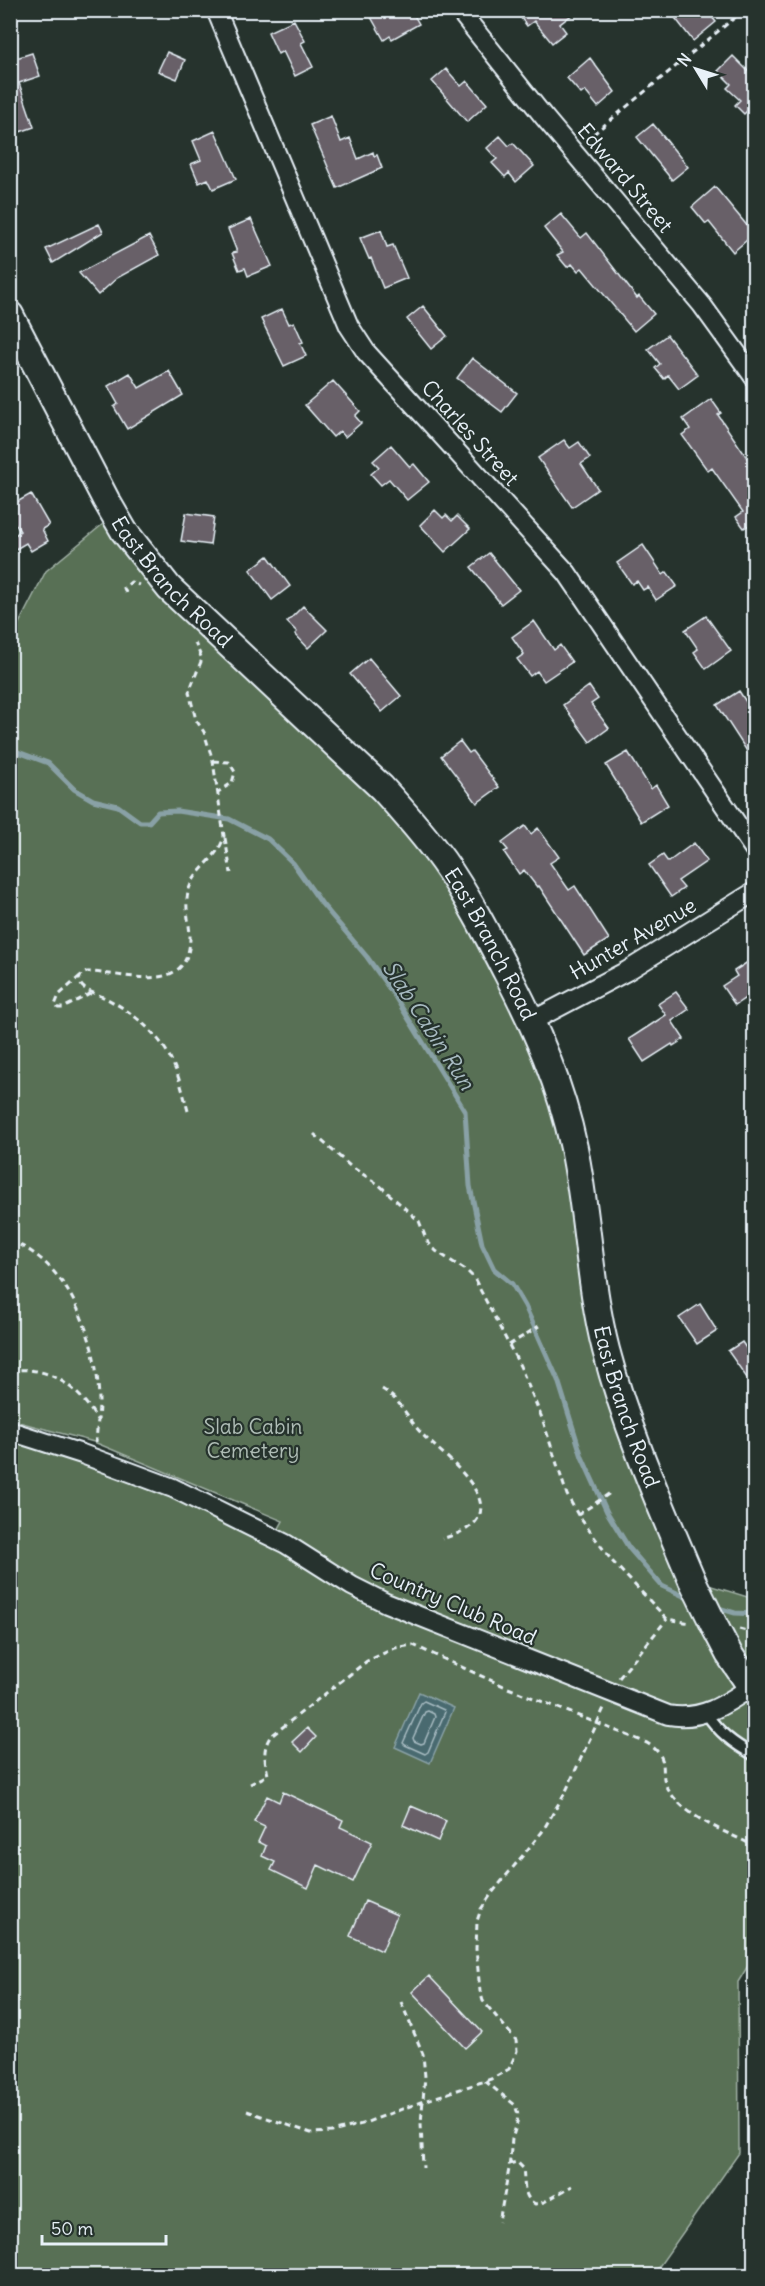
<svg xmlns="http://www.w3.org/2000/svg" width="765" height="2286" viewBox="0 0 765 2286" font-family="Delius,sans-serif">
	<style>
		.green { fill: #597054; stroke: #a0b0a6; stroke-width: 1.5 }
		.water { fill: #496b70; stroke: #89a1a6; stroke-width: 1.5 }
		.lines { fill: none; stroke-linecap: round; stroke-linejoin: round }
		.shore { stroke: #a8bbc2; stroke-width: 1.5 }
		.stream { stroke: #89a1a6; stroke-width: 5 }
		.building { fill: #676068; stroke: #e8f1f8; stroke-width: 1.5 }
		.service-casing { stroke: #e8f1f8; stroke-width: 14 }
		.minor-casing { stroke: #e8f1f8; stroke-width: 22 }
		.secondary-casing { stroke: #e8f1f8; stroke-width: 30 }
		.path { stroke: #e8f1f8; stroke-width: 3; stroke-dasharray: 6 4.5; stroke-linecap: butt }
		.service { stroke: #26332d; stroke-width: 9 }
		.minor { stroke: #26332d; stroke-width: 18 }
		.secondary { stroke: #26332d; stroke-width: 26 }
		.secondary-bridge-casing { stroke: #e8f1f8; stroke-width: 30; stroke-linecap: butt }
		.secondary-bridge { stroke: #26332d; stroke-width: 26 }
		.labels { text-anchor: middle; stroke-width: 4.5; stroke-linejoin: round; paint-order: stroke }
		.street-label { font-size: 21px; fill: #e8f1f8; stroke: #26332d }
		.park-label { font-size: 21px; fill: #afbdb6; stroke: #26332d }
		.water-label { font-size: 22px; font-style: italic; fill: #a8bbc2; stroke: #26332d }
	</style>
	<rect width="100%" height="100%" fill="#26332d"/>
	<filter id="ink" filterUnits="userSpaceOnUse"><feTurbulence type="fractalNoise" baseFrequency=".0167" numOctaves="2"/><feDisplacementMap in="SourceGraphic" scale="12" xChannelSelector="R" yChannelSelector="G"/><feConvolveMatrix kernelMatrix="1 2 1 2 8 2 1 2 1" color-interpolation-filters="sRGB"/></filter>
	<g filter="url(#ink)">
		<path class="green" d="M114,515L405,813L552,1070L606,1348L692,1580L754,1599V1956L738,1982L739,2153L653,2275H11L10,1436L82,1454L274,1537L283,1521L94,1442L11,1420V708L14,709L10,682L11,639L46,571Z"/>
		<path class="water" d="M419,1692L454,1708L430,1763L395,1747Z"/>
		<g class="lines">
			<path class="shore" d="M424,1701L444,1710L445,1712L428,1752L425,1754L405,1745L403,1743L421,1703Z
				M428,1711L434,1714L435,1717L424,1743L421,1744L414,1741L413,1738L425,1712Z"/>
			<path class="stream" d="M10,749L48,763L74,789L93,800L118,806L140,822H149L158,812L177,811L229,819L268,839L293,863L322,904L367,957L394,995L465,1111L470,1186L482,1244L494,1269L512,1284L525,1306L558,1380L582,1457L607,1512L629,1548L662,1586L692,1600
				M715,1607L735,1613L754,1614"/>
		</g>
		<path class="building" d="M367,10H411L419,24L392,39L390,36L384,40Z
			M515,10H578L560,24L566,32L552,43L534,21L527,26Z
			M669,10H706L716,22L693,41Z
			M294,20L305,41L301,43L313,67L295,76L283,51L278,54L268,32Z
			M167,52L185,60L177,79L158,71Z
			M32,53L40,76L19,83L34,127L14,134L10,124V60Z
			M733,56L754,77V115L749,109L744,114L735,105L740,100L727,88L731,84L718,71Z
			M590,58L615,92L598,107L585,91L581,94L567,78Z
			M446,69L461,86L467,81L487,104L467,122L432,81Z
			M331,116L341,142L350,138L358,159L373,152L374,156L377,155L382,168L337,188L310,125Z
			M653,124L688,167L672,180L637,137Z
			M215,131L236,179L213,189L208,179L199,183L191,164L201,160L193,141Z
			M500,136L509,146L513,143L534,166L516,182L509,173L505,177L492,163L497,159L487,148Z
			M715,187L754,234L733,252L709,222L706,224L692,207Z
			M561,214L581,238L587,233L637,298L639,296L654,314L634,331L582,268L578,271L572,264L567,267L557,255L563,252L544,228Z
			M251,219L272,266L248,276L245,268L239,270L232,253L237,252L228,229Z
			M99,224L103,232L53,263L46,249Z
			M381,230L387,247L393,245L407,278L383,288L371,258L369,259L360,238Z
			M149,236L159,255L117,278L98,295L79,273Z
			M423,306L447,336L431,349L407,319Z
			M282,309L289,324L294,322L303,342L300,343L306,356L284,366L261,319Z
			M667,335L698,375L679,389L668,375L664,379L655,368L660,364L648,349Z
			M472,358L517,393L502,412L457,378Z
			M169,371L183,395L127,429L114,407L118,404L108,386L130,373L139,388Z
			M333,381L360,411L355,416L361,423L345,437L340,431L333,437L305,405Z
			M711,399L721,413L718,415L754,468V529L751,524L744,528L736,517L743,512L712,468L708,471L682,435L690,429L683,419Z
			M564,440L570,448L579,442L590,458L581,464L598,489L572,507L538,458Z
			M391,445L410,467L414,464L429,482L407,500L389,479L381,485L371,474L379,467L373,461Z
			M31,494L49,525L42,529L48,541L31,551L26,543L16,549L10,539L20,531L10,516V506Z
			M435,510L443,518L446,515L452,521L457,516L470,529L445,552L420,525Z
			M186,513L214,517L210,545L181,541Z
			M643,545L663,575L667,572L677,586L656,600L648,587L643,590L637,581L632,584L617,563Z
			M489,553L519,590L501,604L471,567Z
			M268,556L290,586L272,600L250,570Z
			M303,606L327,630L308,648L295,634L297,632L287,622Z
			M706,616L731,651L706,669L694,652L698,649L685,630Z
			M534,621L554,650L560,645L572,662L544,681L537,671L530,676L517,659L524,654L512,637Z
			M369,658L401,696L382,712L350,674Z
			M589,686L598,699L591,704L609,728L590,742L563,705Z
			M739,691L754,714V762L717,705Z
			M460,741L469,753L472,751L499,787L477,803L441,756Z
			M628,752L651,789L656,785L668,805L641,822L606,765Z
			M525,826L531,834L538,828L559,857L550,863L569,890L575,886L609,939L584,955L539,886L537,887L524,870L519,874L504,852L508,850L502,843Z
			M694,843L707,861L678,881L684,888L671,897L649,865L663,855L668,862Z
			M754,958V992L735,1005L722,986L737,976L734,971Z
			M676,992L689,1009L672,1021L684,1039L673,1046L672,1044L644,1062L629,1039L666,1015L658,1004Z
			M700,1304L717,1331L697,1344L679,1318Z
			M742,1342L754,1360V1388L728,1351Z
			M307,1728L316,1737L302,1752L292,1742Z
			M283,1792L343,1820L340,1827L372,1842L353,1882L318,1865L308,1888L271,1870L275,1862L262,1856L266,1846L258,1842L265,1827L254,1822L267,1796L279,1802Z
			M411,1806L446,1821L438,1841L403,1825Z
			M365,1901L397,1915L382,1951L350,1936Z
			M429,1976L482,2032L465,2048L412,1992Z"/>
		<g class="lines">
			<g class="service-casing">
				<path id="service" d="M706,1713C719,1733 734,1744 754,1755"/>
			</g>
			<g class="minor-casing">
				<path id="minor" d="M216,10L349,326L366,352L567,573L754,849
					M459,10L544,117L702,305L754,377
					M532,1021L627,971L754,892
					M10,1431L82,1454L173,1488L286,1544L352,1586L386,1603L668,1715C701,1721 725,1705 751,1687"/>
			</g>
			<g class="secondary-casing">
				<g id="secondary">
					<path id="s1" d="M10,315L106,500L124,531L169,588L382,788C403,811 424,835 443,861C467,895 487,934 506,971C536,1028 561,1085 574,1148C588,1215 589,1284 606,1350C627,1430 660,1504 692,1580"/>
					<path d="M716,1629L729,1654L754,1691"/>
				</g>
			</g>
			<path class="path" d="M585,141L744,10
				M126,593L124,588L131,582L139,585
				M213,761L229,762L235,772L232,783L218,792
				M225,838L231,873
				M80,976L59,995L55,1005L58,1008H63L92,993
				M188,1111C181,1085 175,1059 157,1038C143,1021 121,1005 101,996C92,992 81,990 79,980L81,975L87,972C124,972 191,999 190,935C189,920 184,904 189,889C196,868 219,858 224,836L213,761L204,732L196,720L189,692L202,659L195,643
				M314,1134L350,1166L378,1184L419,1221L427,1241L436,1251L467,1271L474,1278L520,1366L542,1418L567,1495L578,1515L612,1561L667,1619L690,1623
				M10,1241C70,1262 98,1342 99,1401C99,1414 97,1428 96,1442
				M509,1345L539,1326
				M10,1371C48,1364 80,1388 97,1420
				M382,1389C402,1401 407,1418 422,1434C440,1453 509,1502 468,1528C461,1533 450,1536 442,1539
				M578,1515L610,1493
				M739,1629L754,1633
				M619,1678L667,1619
				M250,1784L268,1775C265,1760 262,1750 270,1737L367,1661L395,1648L413,1645L508,1688L647,1743C674,1760 656,1772 669,1791C689,1820 724,1830 754,1846
				M401,2002L423,2054L425,2077L421,2123L423,2168
				M485,2081L515,2105L518,2114L517,2123L512,2139L509,2169L499,2222
				M247,2111L311,2133L332,2132L362,2124L421,2102L491,2079L509,2069L517,2051L516,2040L483,2001L480,1991L476,1949L477,1921L481,1909L492,1893L542,1832L566,1791L604,1708
				M509,2164L517,2162L523,2168C525,2181 522,2197 535,2204L544,2202L572,2186"/>
			<use href="#service" class="service"/>
			<use href="#minor" class="minor"/>
			<use href="#secondary" class="secondary"/>
			<g class="secondary-bridge-casing">
				<path id="secondary-bridge" d="M692,1580L716,1629"/>
			</g>
			<use href="#secondary-bridge" class="secondary-bridge"/>
		</g>
	</g>
	<g class="labels">
		<g class="street-label">
			<text transform="translate(625 178) rotate(50)" y="7">Edward Street</text>
			<text transform="translate(470 433) rotate(48)" y="7">Charles Street</text>
			<text dy="7" stroke="none"><textPath href="#s1" startOffset="314">East Branch Road</textPath></text>
			<text transform="translate(633 939) rotate(-30)" y="7">Hunter Avenue</text>
			<text dy="7" stroke="none"><textPath href="#s1" startOffset="800">East Branch Road</textPath></text>
			<text dy="7" stroke="none"><textPath href="#s1" startOffset="1286">East Branch Road</textPath></text>
			<text transform="translate(453 1604) rotate(23)" y="7">Country Club Road</text>
		</g>
		<g class="park-label">
			<text x="253" y="1434">Slab Cabin<tspan x="253" dy="24">Cemetery</tspan></text>
		</g>
		<g class="water-label">
			<text transform="translate(429 1025) rotate(57)" y="8">Slab Cabin Run</text>
		</g>
	</g>
	<rect width="765" height="2286" fill="none" stroke="#26332d" stroke-width="36"/>
	<rect x="18" y="18" width="729" height="2250" fill="none" stroke="#e8f1f8" stroke-width="2" filter="url(#ink)"/>
	<g transform="translate(696 69) rotate(308)" stroke="#26332d" stroke-width="4.5" paint-order="stroke">
	<path d="M0-4.5L10 22L0 15L-10 22Z" fill="#e8f1f8"/>
	<text y="-9" font-size="16" font-weight="bold" text-anchor="middle" fill="#e8f1f8">N</text>
	</g>
	<path d="M42 2235v9h124v-9" fill="none" stroke="#e8f1f8" stroke-width="3"/>
	<text x="51" y="2235" font-size="18" fill="#e8f1f8" stroke="#26332d" stroke-width="4.5" paint-order="stroke">50 m</text>
</svg>
